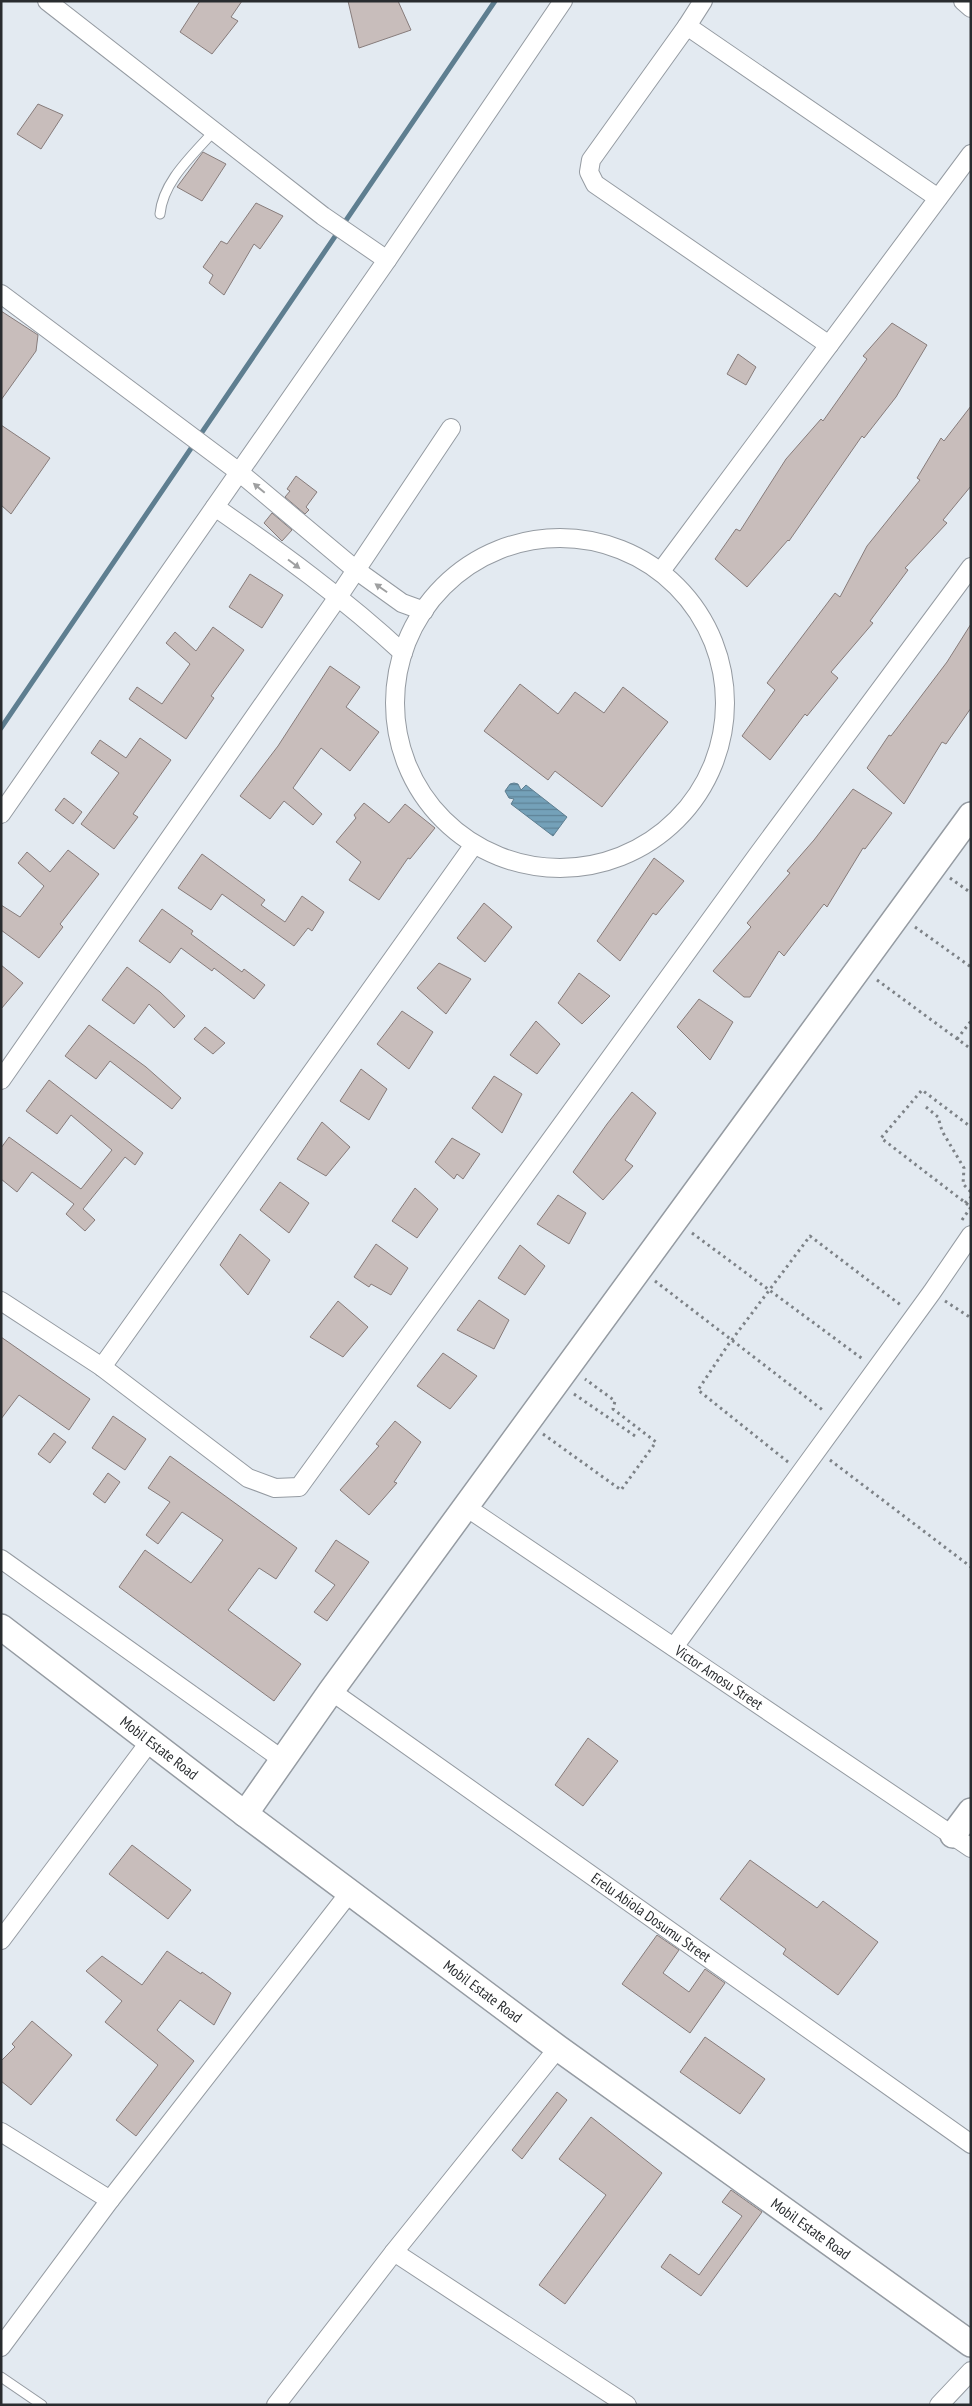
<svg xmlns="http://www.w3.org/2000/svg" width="972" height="2406" viewBox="0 0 972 2406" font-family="'PT Sans Narrow',sans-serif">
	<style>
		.water { fill: url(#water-rules); stroke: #5e7e90 }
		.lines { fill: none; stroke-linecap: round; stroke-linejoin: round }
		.stream { stroke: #5e7e90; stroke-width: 5 }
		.building { fill: #c8bdbb; stroke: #877c7b }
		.lane-casing { stroke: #959ba2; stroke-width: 11 }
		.street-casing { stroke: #959ba2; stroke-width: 20 }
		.secondary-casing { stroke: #959ba2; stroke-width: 28 }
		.path { stroke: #7d8287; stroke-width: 3; stroke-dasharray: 2.5 4; stroke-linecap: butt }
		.lane { stroke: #fff; stroke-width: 9 }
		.street { stroke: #fff; stroke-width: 18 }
		.secondary { stroke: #fff; stroke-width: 25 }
		.oneway { fill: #9fa0a1 }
		.labels { text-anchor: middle; stroke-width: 4; stroke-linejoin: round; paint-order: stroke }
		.street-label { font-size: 15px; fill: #292c2f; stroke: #e3eaf1 }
	</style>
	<defs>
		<pattern id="water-rules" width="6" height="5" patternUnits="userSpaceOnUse" patternTransform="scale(1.25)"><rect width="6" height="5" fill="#74a1b9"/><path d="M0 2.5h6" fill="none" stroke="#5f8397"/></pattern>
	</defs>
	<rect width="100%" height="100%" fill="#e3eaf1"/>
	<path class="water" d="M514,783L518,784L521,790L526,785L567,817L553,836L511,804L514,799L509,798L505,791L510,784Z"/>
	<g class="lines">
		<path class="stream" d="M1,728L495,1"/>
	</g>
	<path class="building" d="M200,1H242L231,17L238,21L212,54L180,32Z
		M348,1H398L411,30L359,48Z
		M38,104L63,115L41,149L17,134Z
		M203,152L226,164L202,201L177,187Z
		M256,203L283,216L260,249L254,244L224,295L209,283L213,275L203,267L221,241L227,244Z
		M1,311L38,335L36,351L1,400Z
		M892,323L927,345L896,397L864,438L862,436L789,541L788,540L747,587L715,559L736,529L740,531L786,459L821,419L823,421L867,359L863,356Z
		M738,354L756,367L746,385L727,374Z
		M971,406V486L943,520L947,523L905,568L908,570L870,621L873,623L831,672L838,678L807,716L805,714L770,760L742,736L775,690L767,683L835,593L840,597L867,546L920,480L917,478L941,438L944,441Z
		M1,425L50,458L11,514L1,505Z
		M296,476L317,492L306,507L309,510L305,514L285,497L290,491L287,489Z
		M272,513L292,530L282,541L264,523Z
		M250,574L283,595L262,628L229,607Z
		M971,624V708L946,744L942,742L904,804L867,768L889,735L891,736L947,662Z
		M213,627L244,650L211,696L214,698L186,739L129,699L137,687L162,704L190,664L166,643L175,632L196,651Z
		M330,666L360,687L346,707L379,732L350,771L321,748L293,788L322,814L313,825L284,801L270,819L240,796L278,746Z
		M520,684L558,714L575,692L604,713L623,687L668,722L602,807L555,771L548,780L484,731Z
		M140,738L171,760L133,814L138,817L114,849L81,824L119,773L91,753L100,740L126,758Z
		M853,789L892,813L865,849L863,848L827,907L824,904L784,956L779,951L750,997H744L713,971L751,927L747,923L790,873L787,871L814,840Z
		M64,798L82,812L73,824L55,810Z
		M364,803L389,823L405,804L435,828L410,859L408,858L379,900L349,880L361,862L336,842L356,818L354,815Z
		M68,850L99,874L60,924L63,927L39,958L1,930V905L20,917L44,886L18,863L27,852L50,872Z
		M202,854L265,900L261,905L285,922L302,896L324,912L312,931L308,928L294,946L222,894L211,910L178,888Z
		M654,858L684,881L656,915L653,913L620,961L597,941Z
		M484,903L512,927L485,962L457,938Z
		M162,909L193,931L191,934L242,972L244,969L265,985L254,999L214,968L212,971L181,948L170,963L139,941Z
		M439,963L471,979L446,1014L417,988Z
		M1,965L23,983L1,1009Z
		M127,967L160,992L185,1016L174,1028L149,1004L134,1024L102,1000Z
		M579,973L610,996L582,1024L558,1003Z
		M699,999L733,1022L710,1060L677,1027Z
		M402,1011L433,1032L409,1069L377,1044Z
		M536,1021L560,1044L537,1074L510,1055Z
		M89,1025L146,1067L181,1098L172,1109L110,1061L96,1079L65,1056Z
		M205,1027L225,1043L213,1054L194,1039Z
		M361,1069L387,1089L369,1120L340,1101Z
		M494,1076L522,1094L502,1133L472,1108Z
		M49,1080L143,1153L135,1165L125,1157L83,1209L95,1220L85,1231L66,1214L74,1204L32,1172L17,1192L1,1179V1148L9,1137L81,1189L112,1150L71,1115L57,1134L26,1111Z
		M632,1092L656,1113L625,1160L633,1166L603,1200L573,1172L607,1124Z
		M322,1122L350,1147L326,1176L297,1159Z
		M452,1138L480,1154L463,1179L457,1174L454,1179L435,1162Z
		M280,1182L309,1203L289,1233L260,1210Z
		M415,1188L438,1209L417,1238L392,1221Z
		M558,1195L586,1213L569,1244L537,1224Z
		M240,1234L270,1260L248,1295L220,1265Z
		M376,1244L408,1268L391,1295L371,1284L369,1287L354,1277Z
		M520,1245L545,1266L525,1295L498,1278Z
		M479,1300L509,1320L494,1349L457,1330Z
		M338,1301L368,1327L343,1357L310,1337Z
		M1,1337L90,1399L69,1430L19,1395L1,1419Z
		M443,1353L477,1376L450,1409L417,1386Z
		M113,1416L146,1439L125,1470L92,1448Z
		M395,1421L421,1442L394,1482L397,1483L369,1515L340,1490L379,1446L376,1444Z
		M54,1433L66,1442L50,1463L38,1454Z
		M170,1456L297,1548L276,1579L259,1568L228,1610L301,1664L274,1701L119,1587L145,1550L191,1583L223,1540L182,1512L158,1544L146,1535L170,1502L148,1488Z
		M108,1473L120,1482L105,1503L93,1494Z
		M336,1540L369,1562L327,1621L314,1612L335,1585L315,1571Z
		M588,1738L618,1761L583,1806L555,1785Z
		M132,1845L191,1890L168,1919L109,1874Z
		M750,1860L817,1908L823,1901L878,1942L838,1995L783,1954L786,1949L720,1899Z
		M657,1935L679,1950L663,1973L689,1992L705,1969L725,1983L690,2033L622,1984Z
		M167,1951L201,1974L202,1972L231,1993L214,2025L180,2000L157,2030L194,2061L136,2136L116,2120L158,2065L105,2022L122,2001L86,1971L102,1956L142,1985Z
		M32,2021L72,2055L31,2105L1,2081V2061L15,2047L12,2044Z
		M705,2037L765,2079L740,2114L680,2072Z
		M557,2092L567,2100L522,2159L512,2150Z
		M591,2117L662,2173L565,2304L539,2285L606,2195L559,2159Z
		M731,2190L762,2212L701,2296L661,2267L670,2254L699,2275L742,2216L722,2202Z"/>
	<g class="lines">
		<g class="lane-casing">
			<path id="lane" d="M160,214C163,181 193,155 214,131
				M1,2377L42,2405"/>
		</g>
		<g class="street-casing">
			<g id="street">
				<path d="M47,1L323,216L387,260"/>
				<path d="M963,1L971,8"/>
				<path d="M687,26L703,1"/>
				<path d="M1,294L239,472L356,570L402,603L424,611"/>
				<path d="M829,345L595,184L589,172L591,160L687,26L938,198"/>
				<path d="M215,507C280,552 345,599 403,653"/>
				<circle cx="560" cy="703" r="165"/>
				<path d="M661,571L971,154"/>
				<path d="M1,814L387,260L563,1"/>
				<path d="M1,1080L338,597L451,428"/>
				<path d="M1,1301L102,1367L248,1478L275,1488L299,1487L756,857L971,567"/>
				<path d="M102,1367L473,846"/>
				<path id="s1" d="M466,1507L971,1848"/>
				<path d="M1,1559L283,1760"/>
				<path d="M674,1647L932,1292L971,1235"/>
				<path id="s2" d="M331,1691L971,2144"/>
				<path d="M1,1940L151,1740"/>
				<path d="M1,2132L110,2200"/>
				<path d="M394,2252L627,2405"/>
				<path d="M1,2347L110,2200L350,1892"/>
				<path d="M276,2405L394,2252L558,2048"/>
				<path d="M939,2405L971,2371"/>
			</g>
		</g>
		<g class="secondary-casing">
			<g id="secondary">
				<path id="s3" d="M1,1627L245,1814L558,2048L971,2344"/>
				<path d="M245,1814L331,1691L971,815"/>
				<path d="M953,1835L971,1811"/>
			</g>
		</g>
		<path class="path" d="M950,878L971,893
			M915,927L971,967
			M877,980L971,1049
			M957,1039L971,1021
			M926,1107L938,1117L942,1131L964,1168L963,1184L971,1192
			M965,1203L971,1197
			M962,1220L971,1207L881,1138L922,1090L971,1127
			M692,1233L864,1360
			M655,1281L824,1411
			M945,1301L971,1318
			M574,1394L638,1438
			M543,1434L621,1490L656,1442L613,1409L615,1401L585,1379
			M830,1460L971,1567
			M788,1462L698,1390L728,1345L810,1236L902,1306"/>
		<use href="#lane" class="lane"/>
		<use href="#street" class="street"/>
		<use href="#secondary" class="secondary"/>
	</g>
	<defs><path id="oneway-solid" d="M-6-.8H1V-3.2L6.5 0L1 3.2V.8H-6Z" transform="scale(1.25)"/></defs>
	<g class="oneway">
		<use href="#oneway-solid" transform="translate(259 488) rotate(-140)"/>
		<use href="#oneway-solid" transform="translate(294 564) rotate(37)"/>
		<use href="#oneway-solid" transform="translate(381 588) rotate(-145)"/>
	</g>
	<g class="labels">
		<g class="street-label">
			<text dy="5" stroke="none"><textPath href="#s1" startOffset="305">Victor Amosu Street</textPath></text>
			<text dy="5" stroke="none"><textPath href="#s3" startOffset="199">Mobil Estate Road</textPath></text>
			<text dy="5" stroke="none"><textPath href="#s2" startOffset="392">Erelu Abiola Dosumu Street</textPath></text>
			<text dy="5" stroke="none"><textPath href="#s3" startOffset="604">Mobil Estate Road</textPath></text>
			<text dy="5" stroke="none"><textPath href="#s3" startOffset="1009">Mobil Estate Road</textPath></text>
		</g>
	</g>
	<rect width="972" height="2406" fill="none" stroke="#292c2f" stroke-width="5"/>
</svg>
